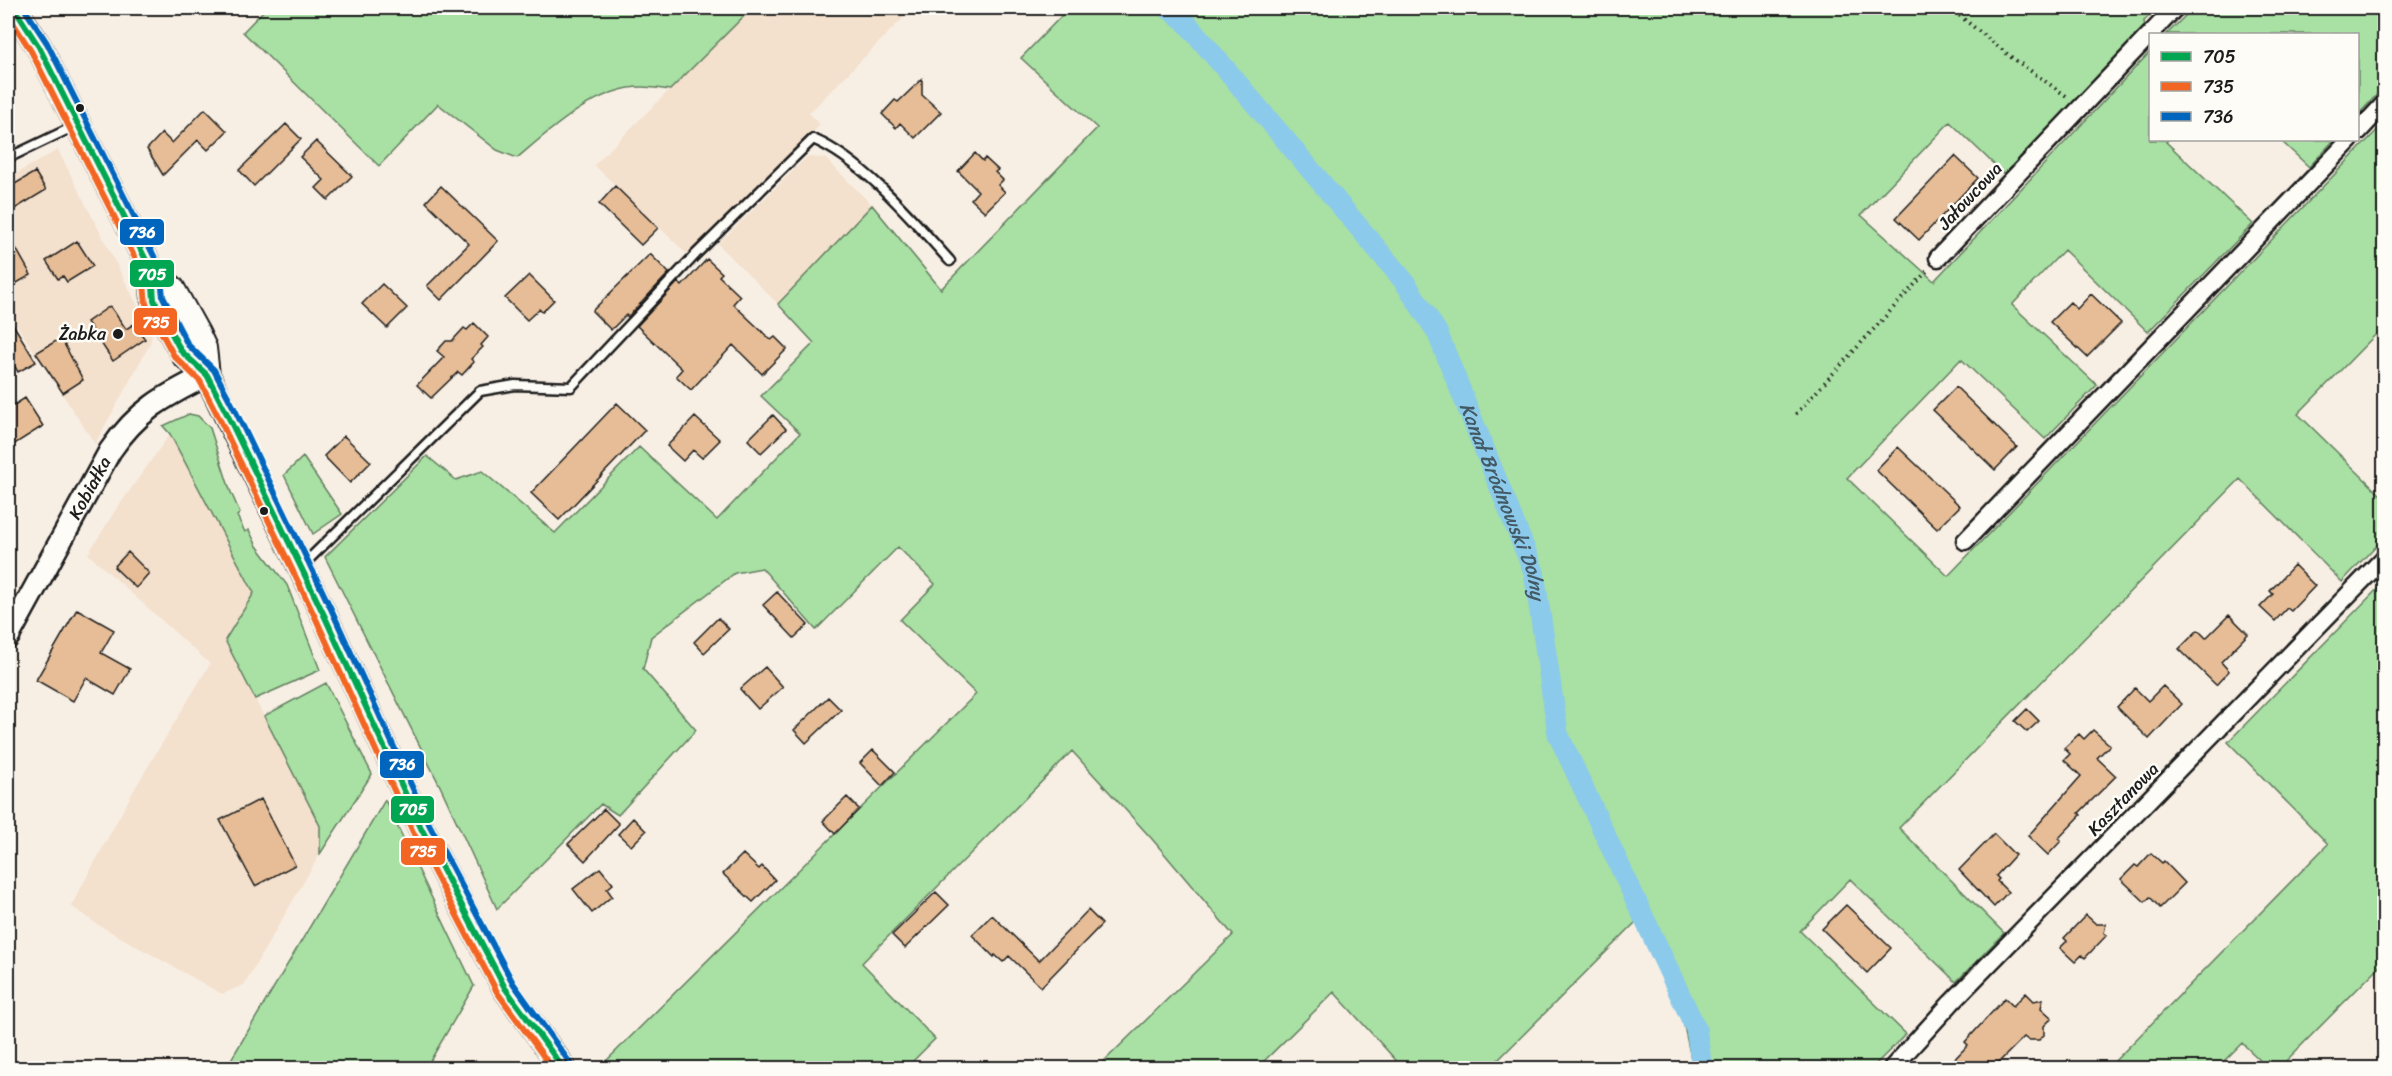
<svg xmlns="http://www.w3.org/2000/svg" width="2392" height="1076" viewBox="0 0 2392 1076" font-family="Sriracha,sans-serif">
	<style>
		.built { fill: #f3e0cd }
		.green { fill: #a9e0a3; stroke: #627e60; stroke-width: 1.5 }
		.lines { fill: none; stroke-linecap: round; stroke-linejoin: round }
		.canal { stroke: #8bcaeb; stroke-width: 21 }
		.building { fill: #e6bd96; stroke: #1c1c1c; stroke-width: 1.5 }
		.service-casing { stroke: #1c1c1c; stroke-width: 13 }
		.minor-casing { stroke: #1c1c1c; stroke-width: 21 }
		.tertiary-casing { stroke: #1c1c1c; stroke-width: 26 }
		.secondary-casing { stroke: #1c1c1c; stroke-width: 28 }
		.path { stroke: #1c1c1c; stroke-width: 4; stroke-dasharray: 1.5 4.5; stroke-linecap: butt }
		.service { stroke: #fdfcf7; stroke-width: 8 }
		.minor { stroke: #fdfcf7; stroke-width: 16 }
		.tertiary { stroke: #fdfcf7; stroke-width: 21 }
		.secondary { stroke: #fdfcf7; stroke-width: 24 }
		.bus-1-casing { stroke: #fdfcf7; stroke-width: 10 }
		.bus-2-casing { stroke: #fdfcf7; stroke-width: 10 }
		.bus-3-casing { stroke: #fdfcf7; stroke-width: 10 }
		.bus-1 { stroke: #00a651; stroke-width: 6 }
		.bus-2 { stroke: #f26522; stroke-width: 6 }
		.bus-3 { stroke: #0065bd; stroke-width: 6 }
		.bus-dot { fill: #1c1c1c; stroke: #fdfcf7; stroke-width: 2 }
		.labels { text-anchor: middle; stroke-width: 5; stroke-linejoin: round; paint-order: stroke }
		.street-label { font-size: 18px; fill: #1c1c1c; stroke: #fdfcf7 }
		.poi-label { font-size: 18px; fill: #1c1c1c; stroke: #fdfcf7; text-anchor: end }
		.water-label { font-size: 20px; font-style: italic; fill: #435964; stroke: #fdfcf7 }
		.line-badge { stroke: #fdfcf7; stroke-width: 2 }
		.badge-label { font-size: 16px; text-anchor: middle; font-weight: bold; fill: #fff }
	</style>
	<rect width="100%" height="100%" fill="#f8efe4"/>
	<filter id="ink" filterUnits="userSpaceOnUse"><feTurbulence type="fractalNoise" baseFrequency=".0167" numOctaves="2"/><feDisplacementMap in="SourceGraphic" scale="12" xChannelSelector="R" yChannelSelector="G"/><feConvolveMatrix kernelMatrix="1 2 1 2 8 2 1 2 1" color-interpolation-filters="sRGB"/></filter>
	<g filter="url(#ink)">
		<path class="built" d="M752,8H913L809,113L820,125L688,255L594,165Z
			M58,150L152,334L150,344L95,444L8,312V178Z
			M807,157L825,158L872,205L778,304L718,244Z
			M170,434L254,593L225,640L320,827V854L244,985L222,994L95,923L71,906L135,788L210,664L88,554L115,511Z"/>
		<path class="green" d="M266,8H752L670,90C661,89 651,87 642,87C596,87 550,130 517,158L497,150L438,104L379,166L243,32Z
			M1069,8H2165L2163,10H2156L2144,21L2145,28L2005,175L1950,122L1861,215L1934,281L2150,52V140H2168L2166,142L2253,224L2148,332L2064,250L2012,305L2097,385L2045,439L1961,359L1847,478L1948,576L2384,123V326L2298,414L2384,498V537L2342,582L2240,479L1899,828L2004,933L1956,982L1850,879L1800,931L1906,1034L1872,1068H1693L1681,1012L1637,921L1490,1068H1403L1334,992L1257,1068H1097L1233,935L1152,839L1072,751L862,963L935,1039L906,1068H599L976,694L900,620L935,584L898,547L816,630L762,568L735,573L651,637L643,669L696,730L618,815L601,804L497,909L441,788L325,557L427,456L456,480L482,471L555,533L639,447L717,520L800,433L761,396L814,343L778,304L872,205L941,289L1097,128L1021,58Z
			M2193,8H2382L2384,10V87L2358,115V34H2167Z
			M2280,140H2334L2309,167Z
			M189,414L198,416L210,428L230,490L240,513L237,516L245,532L249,530L257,546L287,585L320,670L255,699L225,640L254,593L170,434L163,426Z
			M303,457L342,514L313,534L284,475Z
			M2384,582V962L2279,1068H2268L2242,1043L2217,1068H2108L2328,844L2228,742Z
			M326,683L372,774L320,854V826L264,716Z
			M385,800L474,986L426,1068H226Z"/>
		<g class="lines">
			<path class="canal" id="s1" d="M1168,8L1184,20L1256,105L1404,281L1437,332L1534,572L1558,734L1696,1029L1702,1068"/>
		</g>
		<path class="building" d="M922,79V95L941,112L915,138L900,123L896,128L882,114L895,100L898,102Z
			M205,109L227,131L208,150L198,140L163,175L147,149L162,133L172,143Z
			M286,124L301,139L254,186L239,170Z
			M316,141L352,176L328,200L316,188L324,180L300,157Z
			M975,153L983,161L985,158L998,170L995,172L1003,180L998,185L1005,192L985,212L971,199L978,191L958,171Z
			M1955,156L1978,178L1919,240L1896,218Z
			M35,172L46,190L8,213V188Z
			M441,186L498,241L441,300L427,286L469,244L426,202Z
			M615,186L658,228L641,245L599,204Z
			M8,234L31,275L8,288Z
			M77,241L93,266L67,282L63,276L58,279L46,261Z
			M650,254L669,273L628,317L626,315L611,330L592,311Z
			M707,259L722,273L719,276L740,296L733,304L771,340L775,337L787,349L762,374L733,345L691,390L676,376L682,369L637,326L678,282L682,286Z
			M529,275L554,300L542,312L539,309L527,320L505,298Z
			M382,284L407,308L387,328L362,304Z
			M2091,294L2121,323L2087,357L2050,322L2070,302L2077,309Z
			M110,306L126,329L134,324L145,339L113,361L87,322Z
			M8,316L36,362L18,372L8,355Z
			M474,323L488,337L481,345L483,347L471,359L474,362L462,375L458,372L431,398L417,385L444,357L437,351L446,341H452L464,328L467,330Z
			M61,338L83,380L63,393L36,353Z
			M1956,387L2017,447L1995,470L1933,410Z
			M25,398L43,426L13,445L8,436V409Z
			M617,403L645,430L559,520L531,493Z
			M773,415L786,429L761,453L748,440Z
			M695,417L720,440L702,458L693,450L683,461L667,446Z
			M344,436L371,462L350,483L324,456Z
			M1898,447L1960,506L1937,529L1876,470Z
			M128,552L149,573L136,588L114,567Z
			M2294,565L2315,586L2291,611L2287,608L2275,621L2260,607L2273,594L2270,591Z
			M777,592L808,625L794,638L763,605Z
			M77,609L114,630L101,653L130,669L115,695L86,678L73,701L36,680Z
			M2229,615L2248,634L2221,662L2229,671L2216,685L2179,649L2198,630L2206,638Z
			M718,618L729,629L704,653L694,642Z
			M765,667L783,687L758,709L740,689Z
			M2163,686L2182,704L2149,739L2117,707L2135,688L2148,701Z
			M828,697L841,710L806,743L794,730Z
			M2027,709L2039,721L2027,732L2015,721Z
			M2093,730L2110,745L2097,758L2116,776L2079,813L2081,815L2058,839L2061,841L2048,855L2028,836L2081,776L2064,760L2070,754L2064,748L2079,734L2084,739Z
			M873,750L895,772L882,786L860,763Z
			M847,797L859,809L835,834L823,821Z
			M261,799L295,865L255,886L220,820Z
			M604,809L619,824L585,861L568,844Z
			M633,818L646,831L631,846L618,834Z
			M1994,834L2015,855L1996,876L1999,879L1997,881L2008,892L1994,907L1959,870Z
			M2151,853L2162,863L2164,861L2185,883L2160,908L2150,897L2145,902L2121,879L2135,865L2138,867Z
			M743,854L759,869L762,866L775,880L753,902L723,874Z
			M600,868L613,884L607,889L612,896L592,913L573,889Z
			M936,892L949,905L905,948L892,935Z
			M1846,905L1891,948L1867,973L1822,929Z
			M1088,910L1102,924L1041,987L1009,956L1003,962L995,955L994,957L972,935L992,915L1039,961Z
			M2086,915L2096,924H2106L2104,933L2107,935L2085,958L2082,955L2075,962L2060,948L2067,941L2064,938Z
			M2026,993L2034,1001L2043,999L2041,1008L2052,1018L2044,1026V1035L2039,1040H2028L2024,1037L1993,1068H1946L1968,1045L1965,1042L2005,998L2013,1006Z"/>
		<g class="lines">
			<g class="service-casing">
				<path id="service" d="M8,151L10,157L75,126
					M302,566L480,391L515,385L571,387L696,254L813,139C863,160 914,221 950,261"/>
			</g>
			<g class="minor-casing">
				<path id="minor" d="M2358,132L2384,104
					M1938,258L2175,8
					M1965,541L2350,140
					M1892,1068L1951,1003L2384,558"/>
			</g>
			<g class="tertiary-casing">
				<g id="tertiary">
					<path id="s2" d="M8,637L110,451C138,410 163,397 207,375"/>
				</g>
			</g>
			<g class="secondary-casing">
				<path id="secondary" d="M14,8L39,47L152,272L154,300L177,343L184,355L207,375
					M152,272L172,288L197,333L204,348L207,375L324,615L421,828L505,988L563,1068"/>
			</g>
			<path class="path" d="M1950,8L2011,57L2069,98
				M1796,414L1928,270"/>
			<use href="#service" class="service"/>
			<use href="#minor" class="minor"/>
			<use href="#tertiary" class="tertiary"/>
			<use href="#secondary" class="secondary"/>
			<g class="bus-1-casing">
				<path id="bus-1" d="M14,8L39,47L152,272L154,300L181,351L207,375L227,414L324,615L421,828L505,988L563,1068"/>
			</g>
			<g class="bus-2-casing">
				<path id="bus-2" d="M8,15L31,51L143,274L146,304L174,356L200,381L219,418L316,619L413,832L497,992L552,1068"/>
			</g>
			<g class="bus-3-casing">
				<path id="bus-3" d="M24,8L47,43L160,268L163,297L188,345L214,370L235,410L332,611L429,824L513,983L570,1063"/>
			</g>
			<use href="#bus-1" class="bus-1"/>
			<use href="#bus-2" class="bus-2"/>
			<use href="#bus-3" class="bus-3"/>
		</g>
	</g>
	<g class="bus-dot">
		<circle cx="80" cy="108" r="5"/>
		<circle cx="118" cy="334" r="6"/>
		<circle cx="264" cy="511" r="5"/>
	</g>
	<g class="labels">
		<g class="street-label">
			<text transform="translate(1970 196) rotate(-47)" y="6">Jałowcowa</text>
			<text dy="6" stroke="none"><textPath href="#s2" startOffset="170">Kobiałka</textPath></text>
			<text transform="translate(2123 799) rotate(-46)" y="6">Kasztanowa</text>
		</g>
		<g class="poi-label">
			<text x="106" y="340">Żabka</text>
		</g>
		<g class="water-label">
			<text dy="7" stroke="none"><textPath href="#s1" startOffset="604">Kanał Bródnowski Dolny</textPath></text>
		</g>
	</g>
	<g class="line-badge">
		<rect x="119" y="218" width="46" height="28" rx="6" fill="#0065bd"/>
		<rect x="129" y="259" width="46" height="29" rx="6" fill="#00a651"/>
		<rect x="133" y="307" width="45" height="29" rx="6" fill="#f26522"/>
		<rect x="379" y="750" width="46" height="29" rx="6" fill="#0065bd"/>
		<rect x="390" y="795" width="45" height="29" rx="6" fill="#00a651"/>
		<rect x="400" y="837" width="46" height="29" rx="6" fill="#f26522"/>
	</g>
	<g class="badge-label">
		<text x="142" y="238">736</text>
		<text x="152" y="280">705</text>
		<text x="156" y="328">735</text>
		<text x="402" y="770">736</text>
		<text x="413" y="815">705</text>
		<text x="423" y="857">735</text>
	</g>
	<rect width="2392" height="1076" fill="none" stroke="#fdfcf7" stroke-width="30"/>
	<rect x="15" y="15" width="2362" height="1046" fill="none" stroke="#1c1c1c" stroke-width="2" filter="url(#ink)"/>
	<rect x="2149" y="33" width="210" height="108" fill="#fdfcf7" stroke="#a3a29f" stroke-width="1.5"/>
	<rect x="2161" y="52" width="30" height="9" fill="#00a651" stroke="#a3a29f" stroke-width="1.5"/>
	<text x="2203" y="63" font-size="18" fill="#1c1c1c">705</text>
	<rect x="2161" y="82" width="30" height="9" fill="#f26522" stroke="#a3a29f" stroke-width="1.5"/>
	<text x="2203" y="93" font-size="18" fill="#1c1c1c">735</text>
	<rect x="2161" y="112" width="30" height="9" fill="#0065bd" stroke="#a3a29f" stroke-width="1.5"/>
	<text x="2203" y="123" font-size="18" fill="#1c1c1c">736</text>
</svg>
